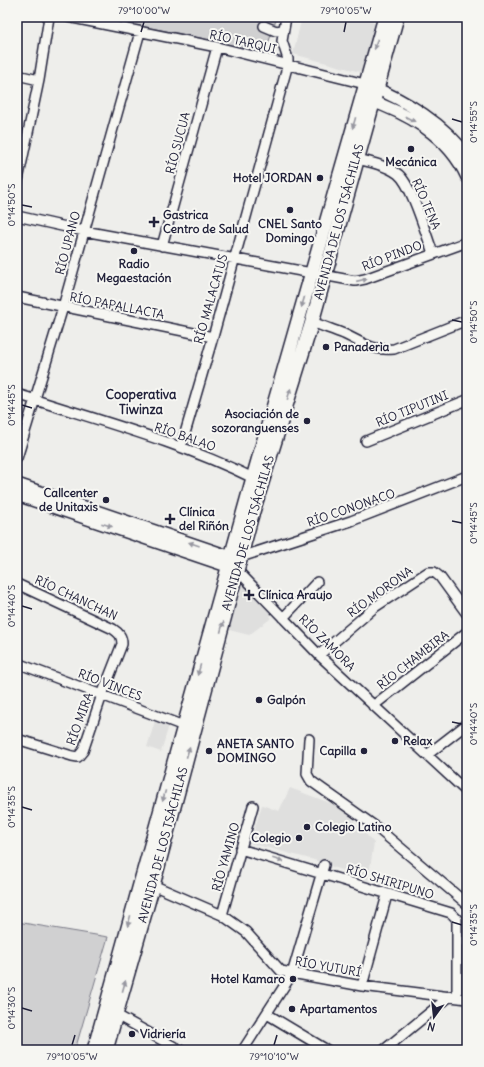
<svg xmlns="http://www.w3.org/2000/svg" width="484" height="1067" viewBox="0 0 484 1067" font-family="Delius,sans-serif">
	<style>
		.built { fill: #dfdfde }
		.green { fill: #d0d0d1; stroke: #797986 }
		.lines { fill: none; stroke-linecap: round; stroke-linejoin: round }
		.minor-casing { stroke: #22223b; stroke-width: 12 }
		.tertiary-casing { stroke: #22223b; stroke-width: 14 }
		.secondary-casing { stroke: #22223b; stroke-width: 16 }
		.minor { stroke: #f6f6f2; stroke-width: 9 }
		.tertiary { stroke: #f6f6f2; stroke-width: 11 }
		.secondary { stroke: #f6f6f2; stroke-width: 13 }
		.oneway { fill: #9797a0 }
		.ticks { fill: none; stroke: #22223b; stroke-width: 1.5 }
		.poi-dot { fill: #22223b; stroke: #f6f6f2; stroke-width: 1.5 }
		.labels { text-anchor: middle; stroke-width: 4; stroke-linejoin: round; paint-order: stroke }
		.street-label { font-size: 12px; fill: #22223b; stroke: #f6f6f2 }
		.poi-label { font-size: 12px; font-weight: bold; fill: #22223b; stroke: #f6f6f2; text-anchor: start }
		.neighbourhood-label { font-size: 13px; font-weight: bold; fill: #22223b; stroke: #f6f6f2 }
		.neatline { fill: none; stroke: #22223b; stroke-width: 1.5 }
		.ticks-label { font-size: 10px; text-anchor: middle; fill: #22223b }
	</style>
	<rect width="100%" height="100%" fill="#eeeeeb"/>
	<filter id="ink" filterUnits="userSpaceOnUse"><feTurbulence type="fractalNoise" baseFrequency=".025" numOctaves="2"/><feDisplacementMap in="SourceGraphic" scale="8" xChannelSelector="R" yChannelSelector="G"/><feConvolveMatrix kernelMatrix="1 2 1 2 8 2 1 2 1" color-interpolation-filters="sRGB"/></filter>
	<g filter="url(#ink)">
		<path class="built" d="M302,17H371L375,25V33L364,73L293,54Z
			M244,580L272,609L270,619L249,635L229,630Z
			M155,721L169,725L161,752L147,747Z
			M290,788L341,807L374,843L368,880L314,860L250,843L262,805L279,811Z"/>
		<path class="green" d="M91,17H277L265,53L182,34Z
			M17,922L108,937L75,1050H17Z"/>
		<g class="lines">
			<g class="minor-casing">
				<path id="minor" d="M68,17L217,47L365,84
					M264,26L276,31L282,30
					M17,75L39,80
					M352,158C366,161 386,165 398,174C412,185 426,235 433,253
					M17,185L39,80L49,17
					M17,216L84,231L355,281L365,279L467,242
					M162,246L217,47
					M17,297L213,337
					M312,322C322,326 334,330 344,334C363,343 372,351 394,349L467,320
					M17,394C96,420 178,441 253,478
					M366,441L467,400
					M181,447L213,337L288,64V59L282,41L286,17
					M17,458L63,307L140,32
					M241,557L351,521L467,476
					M237,570L319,655L467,792
					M17,584L113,629C119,633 122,636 122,644L102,695L83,751L78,757L72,756L17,739
					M283,618L317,582
					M319,655L375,607L428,572H434L440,577L467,614
					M17,663L189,728
					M373,706L467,632
					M309,739L307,774L311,781L376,827L467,904
					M427,755L467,724
					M240,849L451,913L457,919V997
					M148,883L222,915L246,932L281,971L362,986L467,999
					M222,915L253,806
					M362,986L387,895
					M111,1012L180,1050
					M267,1014L327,1050
					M243,1050L292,974L324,865
					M384,1050L450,996"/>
			</g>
			<g class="tertiary-casing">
				<path id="tertiary" d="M370,86C405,100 445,124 467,156
					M366,99C407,113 448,135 467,177
					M17,484L231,557H238
					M17,495L236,569"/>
			</g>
			<g class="secondary-casing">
				<path id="secondary" d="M94,1050L253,478L385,17
					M106,1050L153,885L251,518L312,322L397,17"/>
			</g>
			<use href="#minor" class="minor"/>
			<use href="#tertiary" class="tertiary"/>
			<use href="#secondary" class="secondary"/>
		</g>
		<defs><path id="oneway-solid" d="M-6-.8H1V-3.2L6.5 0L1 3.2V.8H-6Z"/></defs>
		<g class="oneway">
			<use href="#oneway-solid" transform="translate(376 44) rotate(106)"/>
			<use href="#oneway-solid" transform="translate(410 119) rotate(28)"/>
			<use href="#oneway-solid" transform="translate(354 123) rotate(106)"/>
			<use href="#oneway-solid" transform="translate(362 280) rotate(-13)"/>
			<use href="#oneway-solid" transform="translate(303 302) rotate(106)"/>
			<use href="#oneway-solid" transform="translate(289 394) rotate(-73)"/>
			<use href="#oneway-solid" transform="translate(107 525) rotate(18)"/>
			<use href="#oneway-solid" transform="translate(194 544) rotate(-161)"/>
			<use href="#oneway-solid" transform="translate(222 627) rotate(-75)"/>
			<use href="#oneway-solid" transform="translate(199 670) rotate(106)"/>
			<use href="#oneway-solid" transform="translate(188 752) rotate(-75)"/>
			<use href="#oneway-solid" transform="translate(164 796) rotate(105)"/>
			<use href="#oneway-solid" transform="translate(278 860) rotate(17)"/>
			<use href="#oneway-solid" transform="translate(129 921) rotate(106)"/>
			<use href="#oneway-solid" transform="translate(124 986) rotate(-74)"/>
		</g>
	</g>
	<path class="ticks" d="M141,32L144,22M344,32L346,22M452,119L462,122M22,205L32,207M452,320L462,322M22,405L32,408M452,521L462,523M22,606L32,609M452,722L462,724M22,807L32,810M452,922L462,925M22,1008L32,1011M72,1045L75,1035M274,1045L277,1035"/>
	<g class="poi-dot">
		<circle cx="411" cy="149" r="4"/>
		<circle cx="320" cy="178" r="4"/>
		<circle cx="290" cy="210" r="4"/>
		<path d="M152 216h4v4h4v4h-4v4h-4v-4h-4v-4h4z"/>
		<circle cx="134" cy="251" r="4"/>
		<circle cx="326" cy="347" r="4"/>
		<circle cx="307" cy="421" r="4"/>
		<circle cx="106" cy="500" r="4"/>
		<path d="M168 513h4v4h4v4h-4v4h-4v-4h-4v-4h4z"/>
		<path d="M247 589h4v4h4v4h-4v4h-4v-4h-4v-4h4z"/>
		<circle cx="259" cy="700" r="4"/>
		<circle cx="395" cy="741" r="4"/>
		<circle cx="209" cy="751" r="4"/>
		<circle cx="364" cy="751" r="4"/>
		<circle cx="307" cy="827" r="4"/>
		<circle cx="299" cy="838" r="4"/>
		<circle cx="293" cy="979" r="4"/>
		<circle cx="292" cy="1009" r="4"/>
		<circle cx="132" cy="1034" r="4"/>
	</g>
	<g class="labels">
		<g class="street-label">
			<text transform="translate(243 42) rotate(13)" y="4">RÍO TARQUI</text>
			<text transform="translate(178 143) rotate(-75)" y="4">RÍO SUCUA</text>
			<text transform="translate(426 204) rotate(67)" y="4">RÍO TENA</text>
			<text transform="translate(339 222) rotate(-75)" y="4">AVENIDA DE LOS TSÁCHILAS</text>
			<text transform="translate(68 243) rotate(-75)" y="4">RÍO UPANO</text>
			<text transform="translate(392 256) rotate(-21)" y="4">RÍO PINDO</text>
			<text transform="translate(211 299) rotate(-74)" y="4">RÍO MALACATUS</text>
			<text transform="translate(117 306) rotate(11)" y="4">RÍO PAPALLACTA</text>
			<text transform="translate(412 409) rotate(-22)" y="4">RÍO TIPUTINI</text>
			<text transform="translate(185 437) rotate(19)" y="4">RÍO BALAO</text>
			<text transform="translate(351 508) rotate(-19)" y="4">RÍO CONONACO</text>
			<text transform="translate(248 533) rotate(-74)" y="4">AVENIDA DE LOS TSÁCHILAS</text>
			<text transform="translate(380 592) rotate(-36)" y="4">RÍO MORONA</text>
			<text transform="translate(76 598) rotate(25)" y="4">RÍO CHANCHAN</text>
			<text transform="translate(327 643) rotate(45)" y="4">RÍO ZAMORA</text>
			<text transform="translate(413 660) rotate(-38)" y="4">RÍO CHAMBIRA</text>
			<text transform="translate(110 685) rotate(21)" y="4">RÍO VINCES</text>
			<text transform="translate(80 719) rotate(-70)" y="4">RÍO MIRA</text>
			<text transform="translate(163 845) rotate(-75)" y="4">AVENIDA DE LOS TSÁCHILAS</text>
			<text transform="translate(226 857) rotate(-74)" y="4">RÍO YAMINO</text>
			<text transform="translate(390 882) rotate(17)" y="4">RÍO SHIRIPUNO</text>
			<text transform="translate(328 967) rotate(10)" y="4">RÍO YUTURÍ</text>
		</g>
		<g class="poi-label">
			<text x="411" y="166" text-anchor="middle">Mecánica</text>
			<text x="312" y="182" text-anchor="end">Hotel JORDAN</text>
			<text x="163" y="219">Gastrica<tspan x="163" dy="14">Centro de Salud</tspan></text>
			<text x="290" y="228" text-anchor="middle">CNEL Santo<tspan x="290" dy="14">Domingo</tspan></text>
			<text x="134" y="268" text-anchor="middle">Radio<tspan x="134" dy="14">Megaestación</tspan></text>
			<text x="334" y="351">Panaderìa</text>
			<text x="299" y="418" text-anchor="end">Asociación de<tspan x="299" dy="14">sozoranguenses</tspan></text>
			<text x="98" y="497" text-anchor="end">Callcenter<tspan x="98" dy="14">de Unitaxis</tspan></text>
			<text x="179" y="516">Clínica<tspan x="179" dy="14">del Riñón</tspan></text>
			<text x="258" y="599">Clínica Araujo</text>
			<text x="267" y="704">Galpón</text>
			<text x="403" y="745">Relax</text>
			<text x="217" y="748">ANETA SANTO<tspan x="217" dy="14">DOMINGO</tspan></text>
			<text x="356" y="755" text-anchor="end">Capilla</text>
			<text x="315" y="831">Colegio Latino</text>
			<text x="291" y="842" text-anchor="end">Colegio</text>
			<text x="285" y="983" text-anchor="end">Hotel Kamaro</text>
			<text x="300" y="1013">Apartamentos</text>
			<text x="140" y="1038">Vidriería</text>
		</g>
		<g class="neighbourhood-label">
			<text x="141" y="399">Cooperativa<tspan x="141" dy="15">Tiwinza</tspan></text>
		</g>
	</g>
	<rect width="484" height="1067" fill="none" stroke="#f6f6f2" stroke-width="44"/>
	<g transform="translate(434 1017) rotate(195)" stroke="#f6f6f2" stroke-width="3" paint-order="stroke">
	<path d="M0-3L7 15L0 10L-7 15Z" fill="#22223b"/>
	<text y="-6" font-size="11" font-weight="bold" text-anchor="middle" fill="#22223b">N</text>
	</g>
	<rect x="22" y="22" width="440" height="1023" class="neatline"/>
	<g class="ticks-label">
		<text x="144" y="14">79°10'00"W</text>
		<text x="346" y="14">79°10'05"W</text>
		<text transform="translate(473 122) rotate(-90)" y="4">0°14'55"S</text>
		<text transform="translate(11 205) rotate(-90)" y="4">0°14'50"S</text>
		<text transform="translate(473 322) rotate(-90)" y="4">0°14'50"S</text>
		<text transform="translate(11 405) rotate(-90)" y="4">0°14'45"S</text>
		<text transform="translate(473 523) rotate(-90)" y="4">0°14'45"S</text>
		<text transform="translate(11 606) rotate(-90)" y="4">0°14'40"S</text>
		<text transform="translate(473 724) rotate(-90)" y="4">0°14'40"S</text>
		<text transform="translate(11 807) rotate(-90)" y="4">0°14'35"S</text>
		<text transform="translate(473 925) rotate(-90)" y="4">0°14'35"S</text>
		<text transform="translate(11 1008) rotate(-90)" y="4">0°14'30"S</text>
		<text x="72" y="1060">79°10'05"W</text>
		<text x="274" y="1060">79°10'10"W</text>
	</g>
</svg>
